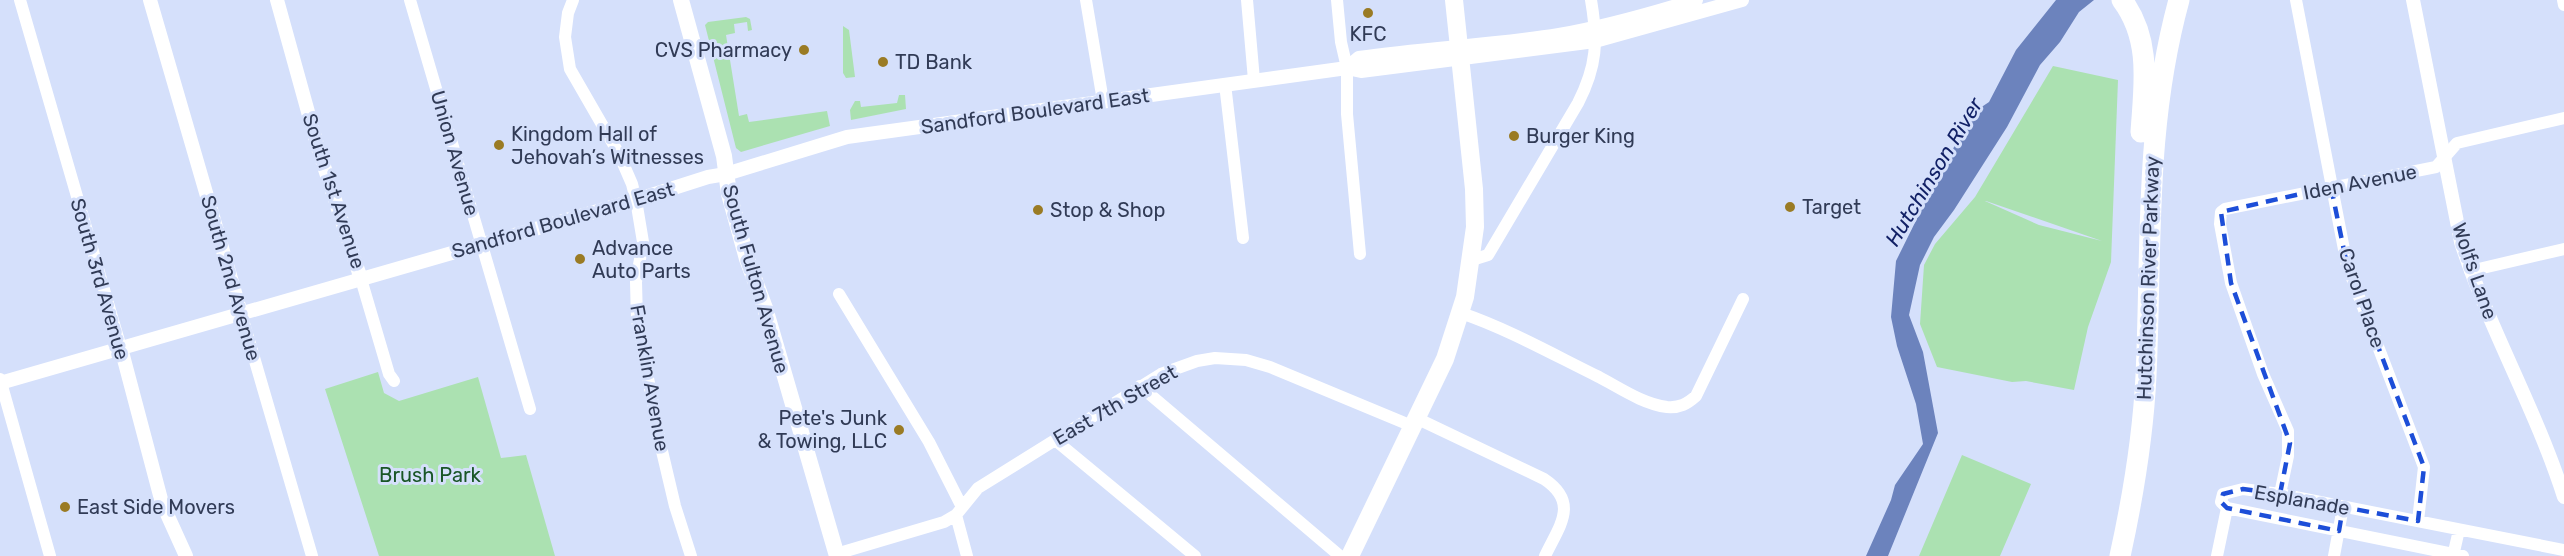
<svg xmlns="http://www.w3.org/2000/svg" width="2564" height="556" viewBox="0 0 2564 556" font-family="Rubik,sans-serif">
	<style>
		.green { fill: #abe1b1; fill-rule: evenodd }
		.water { fill: #6c83bd }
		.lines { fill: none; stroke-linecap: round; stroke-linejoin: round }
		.minor { stroke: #fff; stroke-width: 12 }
		.tertiary { stroke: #fff; stroke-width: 14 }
		.secondary { stroke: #fff; stroke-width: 16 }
		.primary { stroke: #fff; stroke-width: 18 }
		.motorway { stroke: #fff; stroke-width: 21 }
		.marked { fill: none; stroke: #1d4ed8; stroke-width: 4.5; stroke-dasharray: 12 8; stroke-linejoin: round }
		.poi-dot { fill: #9a7b24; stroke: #d5e0fb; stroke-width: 2 }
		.labels { text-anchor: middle; stroke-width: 6; stroke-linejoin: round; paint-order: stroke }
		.poi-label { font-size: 20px; fill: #313b56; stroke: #d5e0fb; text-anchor: start }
		.street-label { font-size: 20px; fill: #313b56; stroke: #d5e0fb }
		.park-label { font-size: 20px; fill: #195627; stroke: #d5e0fb }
		.water-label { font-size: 21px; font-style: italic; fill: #122166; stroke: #d5e0fb }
	</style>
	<rect width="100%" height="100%" fill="#d5e0fb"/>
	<path class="green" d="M746,17L750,19L752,30L748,31L747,22L734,24L735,33L726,35L739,116L747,114L749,122L827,111L830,126L741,152L736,148L705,25L708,22Z
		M843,26L849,30L855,77L846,78L843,73Z
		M2053,66L2118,80L2111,262L2088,327L2074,390L2026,381L2012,382L1937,367L1920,324L1924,265L1935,244L1975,197ZM1985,201H1986L2102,241L2039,225Z
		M899,95H905L906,109L851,120L850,110L855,101H860L861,107L897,103Z
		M378,372L384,393L399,401L478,377L501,458L526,455L555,556H379L325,389Z
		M1962,455L2031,484L2000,556H1919Z"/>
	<path class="water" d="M2056,0H2094L2079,12L2060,42L2040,65L2007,127L1954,210L1934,237L1920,265L1909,315L1923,352L1938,433L1888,556H1866L1891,500L1895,485L1923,444L1916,404L1897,346L1891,317L1896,261L1942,168L1974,112L1989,102L2016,50Z"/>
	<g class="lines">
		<path class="minor" d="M20,0L121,348
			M410,0L530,409
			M573,0L568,13L565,37L570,69L619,154L632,184L636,200L643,242L636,282L637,320L662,451L675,506L691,556
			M1086,0L1103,101
			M1247,0L1254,80
			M1337,0L1341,42L1347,68V114L1360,254
			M2296,0L2347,265L2424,467L2418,521
			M2563,0L2564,5
			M1225,84L1243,238
			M1472,260L1488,255L1578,103C1597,66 1598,41 1591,0
			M2470,271L2564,249
			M361,279L389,374L394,381
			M839,294L929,442L962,507
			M241,313L312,556
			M1461,313C1508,329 1554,355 1599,377C1620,388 1643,404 1667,407C1680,408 1687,404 1696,396L1743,299
			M0,379L50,556
			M1140,386L1340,556
			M1416,418L1544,479C1580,503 1559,526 1545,556
			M1055,440L1195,556
			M2280,494L2288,456V431L2263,374L2231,283L2220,224L2221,212L2225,209L2436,167L2457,143L2564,118
			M956,515L967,556
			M836,554L944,522L956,515L978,488L1161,374L1197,361L1215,358L1246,360L1270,367L1412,426
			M2217,556L2227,508
			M2334,556L2343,507
			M2453,556L2459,530
			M2463,556L2227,508L2221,502L2223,494L2243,489L2280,494L2564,550"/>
		<path class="tertiary" d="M150,0L241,313
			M277,0L318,148L361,279
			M2413,0L2461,242C2489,329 2536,409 2564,497
			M1347,68L1359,58C1425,48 1492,46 1559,35C1605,27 1651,14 1696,0
			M121,348L162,503L186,556
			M0,383L636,200L708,177L726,174L847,137L1347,68L1361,71L1595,41L1742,0"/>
		<path class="secondary" d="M681,0L724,156L729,194L747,259L765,308L837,556"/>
		<path class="primary" d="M1350,556L1445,359L1465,297L1475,227L1474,189L1454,0"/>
		<path class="motorway" d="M2122,0C2152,40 2144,86 2141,132
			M2120,556C2133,497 2143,436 2146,376C2152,246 2144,128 2179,0"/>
	</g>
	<path class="marked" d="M2331,187L2347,265L2424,467L2418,521L2343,507L2339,531L2227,508L2221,502L2223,494L2243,489L2280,494L2290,443L2231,283L2221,212Z"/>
	<g class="poi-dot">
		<circle cx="1368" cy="13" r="6"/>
		<circle cx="804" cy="50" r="6"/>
		<circle cx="883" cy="62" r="6"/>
		<circle cx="1514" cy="136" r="6"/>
		<circle cx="499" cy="145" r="6"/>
		<circle cx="1790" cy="207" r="6"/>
		<circle cx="1038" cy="210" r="6"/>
		<circle cx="580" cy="259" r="6"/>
		<circle cx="899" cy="430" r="6"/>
		<circle cx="65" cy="507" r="6"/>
	</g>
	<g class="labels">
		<g class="poi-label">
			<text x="1368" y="41" text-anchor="middle">KFC</text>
			<text x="792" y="57" text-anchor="end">CVS Pharmacy</text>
			<text x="895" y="69">TD Bank</text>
			<text x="511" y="141">Kingdom Hall of<tspan x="511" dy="23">Jehovah’s Witnesses</tspan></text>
			<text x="1526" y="143">Burger King</text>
			<text x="1802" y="214">Target</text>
			<text x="1050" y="217">Stop &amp; Shop</text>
			<text x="592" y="255">Advance<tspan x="592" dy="23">Auto Parts</tspan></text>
			<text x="887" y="425" text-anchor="end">Pete's Junk<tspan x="887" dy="23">&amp; Towing, LLC</tspan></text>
			<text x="77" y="514">East Side Movers</text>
		</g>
		<g class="street-label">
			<text transform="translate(1035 111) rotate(-8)" y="7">Sandford Boulevard East</text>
			<text transform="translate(455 153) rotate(74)" y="7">Union Avenue</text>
			<text transform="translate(2360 182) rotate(-11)" y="7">Iden Avenue</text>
			<text transform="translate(334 191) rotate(72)" y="7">South 1st Avenue</text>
			<text transform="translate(563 220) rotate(-16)" y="7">Sandford Boulevard East</text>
			<text transform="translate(2475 271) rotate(71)" y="7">Wolfs Lane</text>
			<text transform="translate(231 278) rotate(74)" y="7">South 2nd Avenue</text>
			<text transform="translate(2148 278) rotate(-88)" y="7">Hutchinson River Parkway</text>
			<text transform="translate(100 279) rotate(74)" y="7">South 3rd Avenue</text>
			<text transform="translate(756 279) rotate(74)" y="7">South Fulton Avenue</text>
			<text transform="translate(2362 298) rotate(71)" y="7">Carol Place</text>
			<text transform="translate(650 378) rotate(80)" y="7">Franklin Avenue</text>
			<text transform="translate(1115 405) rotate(-30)" y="7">East 7th Street</text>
			<text transform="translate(2302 500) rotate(10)" y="7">Esplanade</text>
		</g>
		<g class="park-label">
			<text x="430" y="482">Brush Park</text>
		</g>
		<g class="water-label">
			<text transform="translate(1934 172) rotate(-59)" y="7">Hutchinson River</text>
		</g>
	</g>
</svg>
